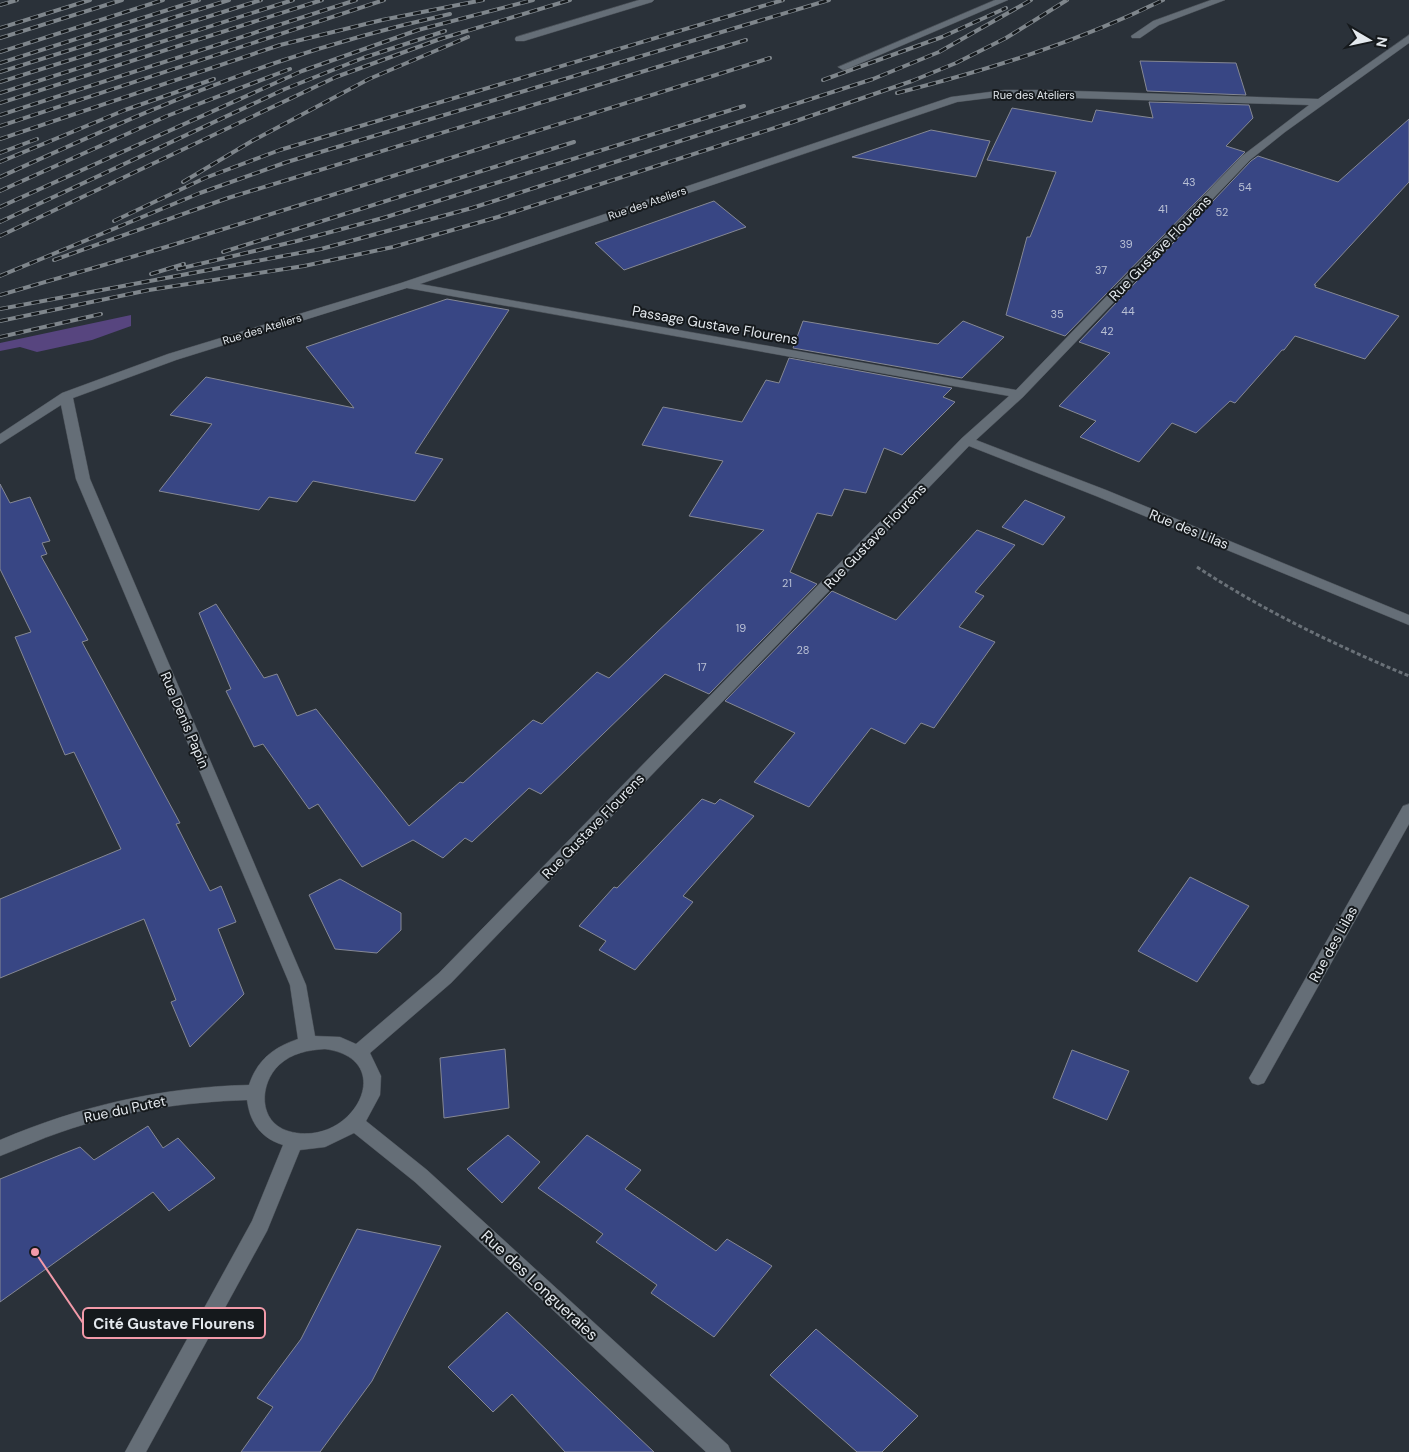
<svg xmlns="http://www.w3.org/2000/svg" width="1409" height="1452" viewBox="0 0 1409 1452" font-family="'DM Sans',sans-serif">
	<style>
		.green { fill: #57457f }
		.building { fill: #384684; stroke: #858894 }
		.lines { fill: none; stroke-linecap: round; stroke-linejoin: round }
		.minor-casing { stroke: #494f56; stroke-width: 1 }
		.path { stroke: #6a7178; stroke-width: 3; stroke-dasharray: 4 2.5; stroke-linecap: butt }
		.minor { fill: #656e77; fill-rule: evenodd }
		.rail-casing { stroke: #7f868c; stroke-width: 4 }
		.rail { stroke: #15191c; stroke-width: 2.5; stroke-dasharray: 8; stroke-linecap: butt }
		.labels { text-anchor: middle; stroke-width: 4; stroke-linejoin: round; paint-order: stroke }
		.far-street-label { font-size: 11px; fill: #e4e9ee; stroke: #15191c }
		.number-label { font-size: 11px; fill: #b9c0d4 }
		.street-label { font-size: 14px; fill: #e4e9ee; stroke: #15191c }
		.near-street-label { font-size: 16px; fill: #e4e9ee; stroke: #15191c }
		.leader { fill: none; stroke: #f39aa9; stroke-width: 2 }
		.callout-dot { fill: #f39aa9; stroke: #15191c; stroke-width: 2 }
		.callout { fill: #15191c; stroke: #f39aa9; stroke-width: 2 }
		.callout-label { font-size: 15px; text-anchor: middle; font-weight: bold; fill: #e4e9ee }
	</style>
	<rect width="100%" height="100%" fill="#2a3139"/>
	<path class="green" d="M131,315V326L92,340L37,352L20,347L0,351V343Z"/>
	<path class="building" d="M1140,61L1236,63L1246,95L1147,91Z
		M1149,102L1249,105L1253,118L1226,146L1245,152L1065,336L1006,315L1027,237H1030L1056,172L987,160L1012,108L1092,122L1096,110L1153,118Z
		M1409,119V182L1314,285H1316L1315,287L1399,316L1365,359L1295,336L1284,350H1282L1235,403L1230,401L1196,433L1172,423L1139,462L1080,437L1096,421L1059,406L1110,353L1079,342L1251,161L1258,156L1338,182Z
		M931,130L990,141L976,177L852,157Z
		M714,201L746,227L624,270L595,243Z
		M447,299L509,310L415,453L443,459L415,501L313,481L297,502L269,497L259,510L159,491L212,424L170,415L206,377L354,408L306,347Z
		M803,321L938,344L963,321L1004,337L962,378L793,348Z
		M789,358L952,388L943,397L955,402L902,455L884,448L866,493L844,489L832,516L817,513L790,572L817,584L709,694L665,674L541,794L529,788L472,842L465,838L443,858L413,840L362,867L318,804L309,809L263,744L254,747L226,691L231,689L199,613L216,604L264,678L277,674L297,716L316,709L409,826L460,782L463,783L533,720L542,724L597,672L609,678L764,530L689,516L723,461L642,445L663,407L742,422L766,380L779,383Z
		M0,484L10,503L30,497L50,541L42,543L47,554L41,556L88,640L82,642L180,823L176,824L210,891L221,886L236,922L218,929L244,994L190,1047L171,1002L176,1000L144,919L0,978V899L121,849L74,752L65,755L15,637L31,632L0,569Z
		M1025,500L1065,517L1043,545L1002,527Z
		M977,530L1015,545L975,592L984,596L959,627L995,642L934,728L921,723L905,744L871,728L809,807L754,782L795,733L725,701L832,591L896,620Z
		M702,799L715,804L720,799L754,816L683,896L693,902L635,970L599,950L606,941L579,926L614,887L617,888Z
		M1190,877L1249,906L1197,982L1138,951Z
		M340,879L401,913V930L377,953L335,949L309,895Z
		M505,1049L509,1108L444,1118L440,1058Z
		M1072,1050L1129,1071L1107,1120L1053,1098Z
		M148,1126L163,1148L178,1138L215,1178L169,1211L153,1192L0,1302V1179L80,1147L94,1160Z
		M508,1135L540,1162L502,1203L467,1169Z
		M587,1135L641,1170L625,1189L716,1251L727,1239L772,1266L714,1337L651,1293L657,1285L596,1242L603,1234L538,1188Z
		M357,1229L441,1246L372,1381L320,1452H241L273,1407L257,1398L301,1339Z
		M507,1312L617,1417L654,1452H565L512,1394L493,1412L448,1367Z
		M816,1329L918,1416L882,1452H857L770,1375Z"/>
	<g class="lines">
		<g class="minor-casing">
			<path id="minor" d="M639,0H654L652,2L524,41H516L515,39L516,37Z
				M995,0H1008L847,69L843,70L838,67Z
				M1211,0H1225L1159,25L1140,38H1132L1131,36L1153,21Z
				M1409,35V43L1285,132L1250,160L1023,397L976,440L1106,490L1409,615V625L1096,496L969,446L451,983L370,1053L381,1076L380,1095L366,1121L427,1170L728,1445L731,1452H706L415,1182L354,1133L325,1147L300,1150L267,1231L146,1452H125L252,1221L283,1145C261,1138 250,1123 247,1100C184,1102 121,1111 61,1132C40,1139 21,1148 0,1156V1140C80,1106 162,1087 249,1085C257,1060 274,1047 298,1039L290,985L76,479L61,405L0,444V434L62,393L168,354L401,283L951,97L1005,90H1045L1318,99ZM1005,96L1309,105L1242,156L1016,390L420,284L957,102ZM407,288L1009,396L962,438L439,973L356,1044L340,1037L315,1036L306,985L90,479L73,398L176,360ZM325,1049C401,1059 352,1150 288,1131C258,1122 259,1084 279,1065C292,1053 308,1050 325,1049Z
				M1409,804V824L1264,1083L1258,1085L1252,1083L1249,1078L1252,1073L1403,806Z"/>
		</g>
		<path class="path" d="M1197,567C1264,611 1335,645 1409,676"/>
		<use href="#minor" class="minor"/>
		<g class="rail-casing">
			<path id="rail" d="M0,5L17,0
				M0,28L90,0
				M0,38L122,0
				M0,52L163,0
				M0,63L199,0
				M0,72L229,0
				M823,80L942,37L1006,8
				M0,82L261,0
				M0,93L293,0
				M897,93C991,69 1075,43 1163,0
				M0,103L322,0
				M0,115L356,0
				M0,126L384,0
				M0,139L280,45L382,20L483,0
				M0,153L37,139
				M0,162L125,110L214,79
				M0,177C91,136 183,94 278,62C334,43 392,27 450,14
				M183,182L252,141L369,79L468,37
				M0,191L167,116L290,69
				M0,207L302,71L418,30L533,0
				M114,221L205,178L280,150L783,0
				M0,222L285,89L363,58L445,31
				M0,236L336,77L440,39L570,0
				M223,252L574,142
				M54,260L228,198L746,40
				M178,269L297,241L383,218L744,106
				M151,274L184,264
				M0,276L200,193L287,162L829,0
				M0,295L166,247L770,58
				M0,309L321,249L472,208L873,79L939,52L1031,0
				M0,321L149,290L304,266L393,247L498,217L793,122L912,81L956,63L1006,38L1067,0
				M0,337L101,314"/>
		</g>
		<use href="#rail" class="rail"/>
	</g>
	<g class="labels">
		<g class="far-street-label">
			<text x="1034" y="99">Rue des Ateliers</text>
			<text transform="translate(647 203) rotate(-19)" y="4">Rue des Ateliers</text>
			<text transform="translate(262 329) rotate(-17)" y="4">Rue des Ateliers</text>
		</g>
		<g class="number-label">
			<text x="1189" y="186">43</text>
			<text x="1245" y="191">54</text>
			<text x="1163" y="213">41</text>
			<text x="1222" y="216">52</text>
			<text x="1126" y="248">39</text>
			<text x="1101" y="274">37</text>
			<text x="1128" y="315">44</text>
			<text x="1057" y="318">35</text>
			<text x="1107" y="335">42</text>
			<text x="787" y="587">21</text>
			<text x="741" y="632">19</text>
			<text x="803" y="654">28</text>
			<text x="702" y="671">17</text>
		</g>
		<g class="street-label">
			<text transform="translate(1160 248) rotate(-46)" y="5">Rue Gustave Flourens</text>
			<text transform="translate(715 325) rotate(10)" y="5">Passage Gustave Flourens</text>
			<text transform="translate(1189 529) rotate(22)" y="5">Rue des Lilas</text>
			<text transform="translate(875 536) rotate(-46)" y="5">Rue Gustave Flourens</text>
			<text transform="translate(185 720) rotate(67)" y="5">Rue Denis Papin</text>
			<text transform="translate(593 826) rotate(-46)" y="5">Rue Gustave Flourens</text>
			<text transform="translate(1333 944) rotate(-61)" y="5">Rue des Lilas</text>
			<text transform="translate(125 1109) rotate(-12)" y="5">Rue du Putet</text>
		</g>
		<g class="near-street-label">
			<text transform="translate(540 1285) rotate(43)" y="6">Rue des Longueraies</text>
		</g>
	</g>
	<path class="leader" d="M35 1252L83 1323"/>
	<circle class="callout-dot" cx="35" cy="1252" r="5"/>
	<rect class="callout" x="83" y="1308" width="182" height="30" rx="5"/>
	<g class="callout-label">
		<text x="174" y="1329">Cité Gustave Flourens</text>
	</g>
	<g transform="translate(1369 40) rotate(99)" stroke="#15191c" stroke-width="4" paint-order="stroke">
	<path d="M0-4L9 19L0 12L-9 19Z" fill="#e4e9ee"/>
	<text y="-8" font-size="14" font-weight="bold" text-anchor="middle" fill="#e4e9ee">N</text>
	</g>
</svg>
